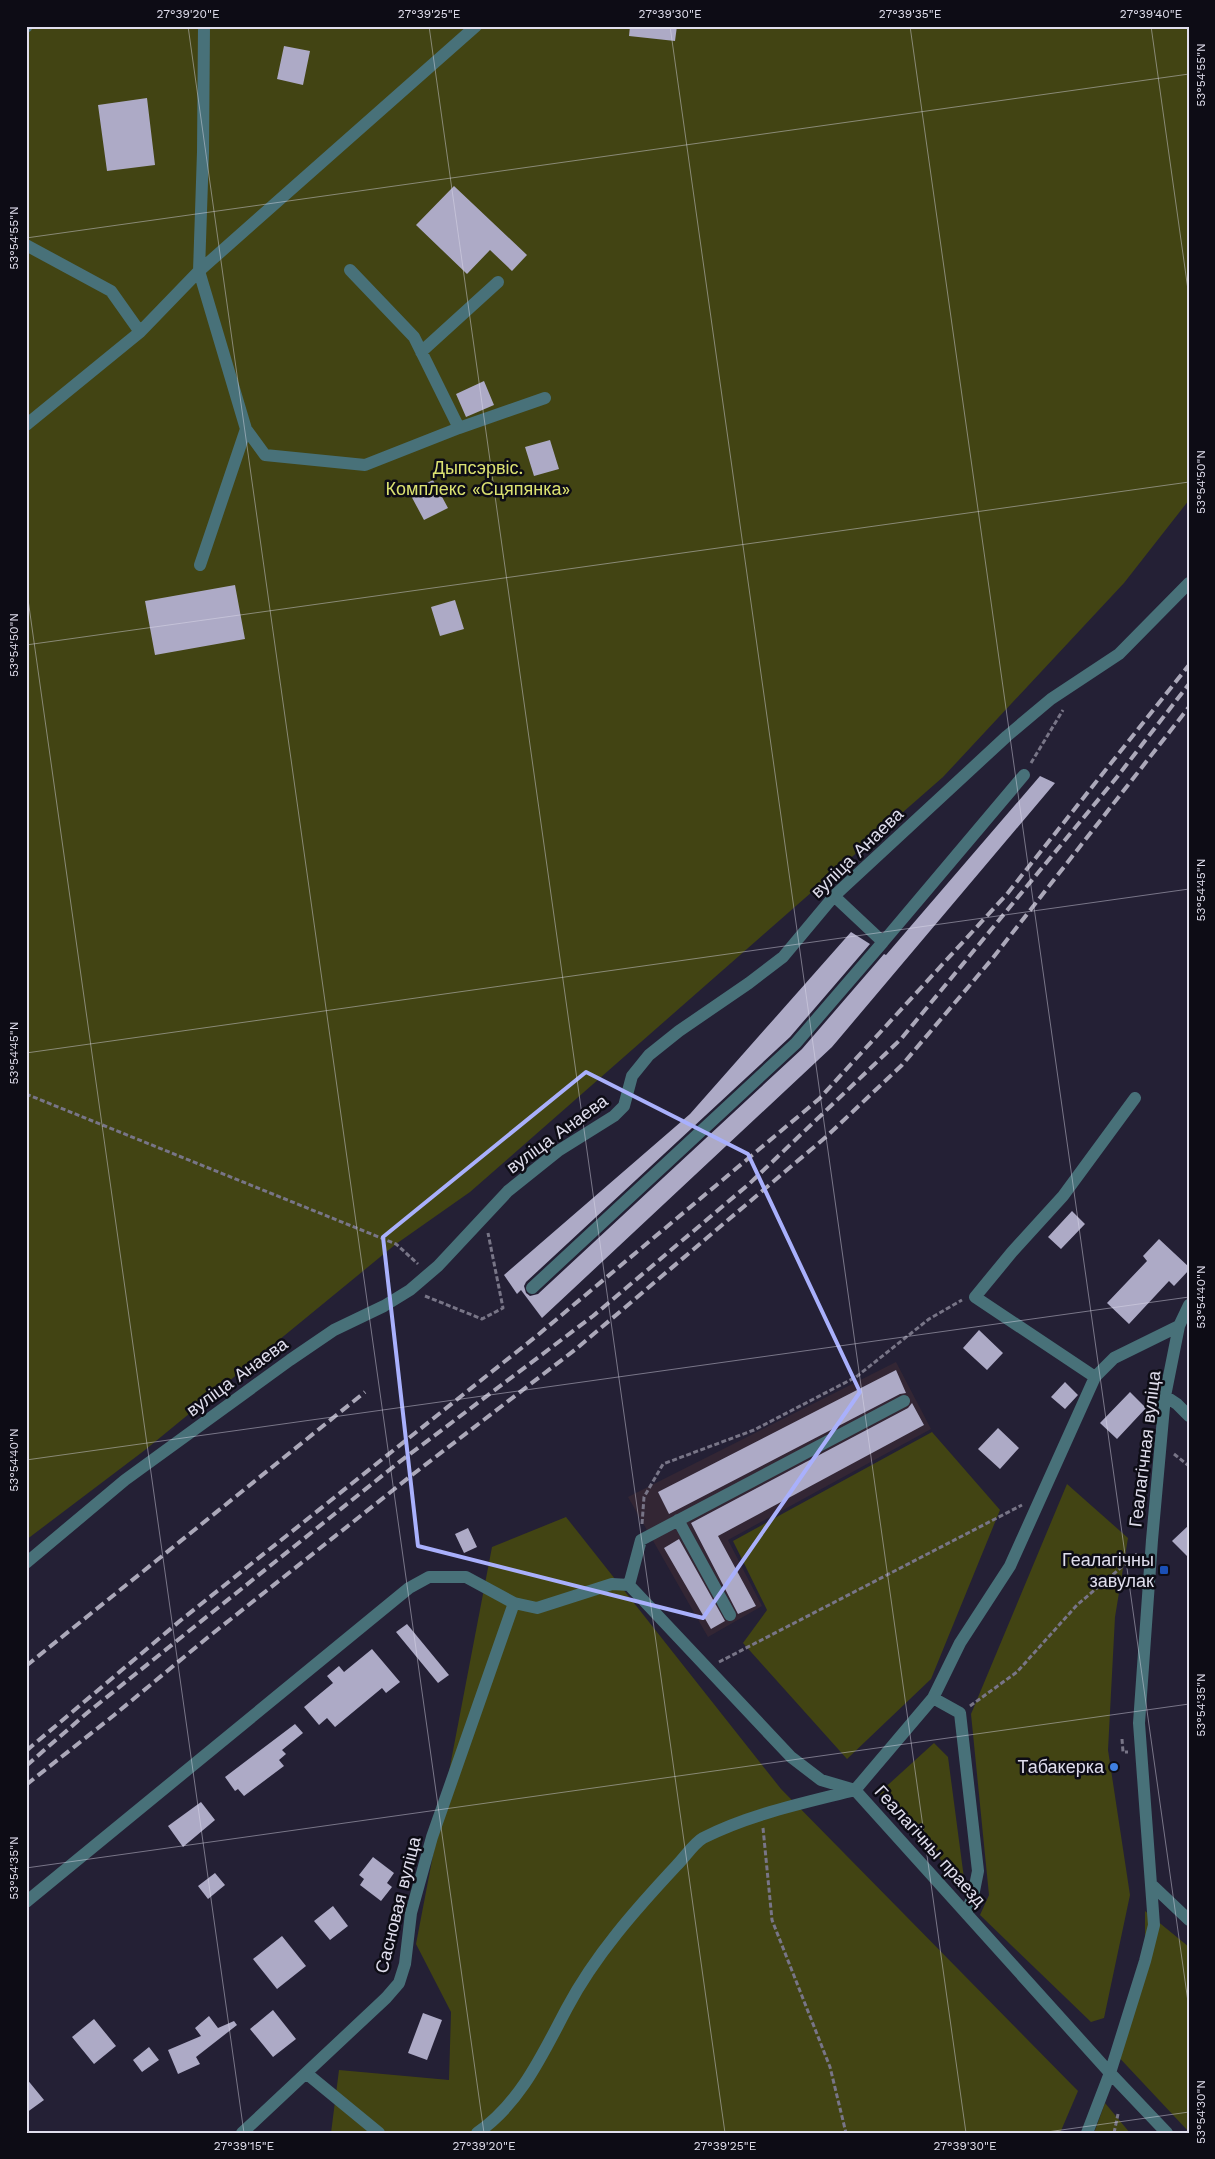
<svg xmlns="http://www.w3.org/2000/svg" width="1215" height="2159" viewBox="0 0 1215 2159" font-family="'Work Sans',sans-serif">
	<style>
		.industrial { fill: #332634 }
		.green { fill: #424413 }
		.building { fill: #adaac6 }
		.lines { fill: none; stroke-linecap: round; stroke-linejoin: round }
		.path { stroke: #787587; stroke-width: 3; stroke-dasharray: 5 2.5; stroke-linecap: butt }
		.minor { stroke: #487179; stroke-width: 12 }
		.rail { stroke: #aba8b9; stroke-width: 4; stroke-dasharray: 10 5; stroke-linecap: butt }
		.marked { fill: none; stroke: #a9b0fc; stroke-width: 4; stroke-linejoin: round }
		.ticks { fill: none; stroke: #e0deed; stroke-width: 1; stroke-opacity: 0.45 }
		.transit-dot { fill: #1a4fb4; stroke: #0d0c15; stroke-width: 2 }
		.shop-dot { fill: #3f7fe0; stroke: #0d0c15; stroke-width: 2 }
		.labels { text-anchor: middle; stroke-width: 5; stroke-linejoin: round; paint-order: stroke }
		.park-label { font-size: 18px; fill: #dbe171; stroke: #0d0c15 }
		.street-label { font-size: 18px; fill: #e0deed; stroke: #0d0c15 }
		.poi-label { font-size: 18px; fill: #e0deed; stroke: #0d0c15; text-anchor: end }
		.neatline { fill: none; stroke: #e0deed; stroke-width: 2 }
		.ticks-label { font-size: 12px; text-anchor: middle; fill: #e0deed }
	</style>
	<rect width="100%" height="100%" fill="#242035"/>
	<path class="industrial" d="M896,1362L931,1429L728,1540L762,1606L708,1637L628,1497Z"/>
	<path class="green" d="M26,26H1189V500L1124,583L943,777L470,1192L396,1244L145,1450L26,1540Z
		M932,1432L1000,1510L931,1679L847,1759L743,1643L767,1610L733,1541Z
		M1067,1484L1128,1538L1115,1617L1108,1750L1130,1895L1104,2018L1091,2022L980,1915L989,1895L971,1714Z
		M566,1517L781,1789L1078,2091L1060,2133H331L339,2070L449,2080L451,2012L416,1944L492,1547Z
		M934,1743L948,1757L965,1886L879,1793Z
		M1145,1911L1189,1947V2132L1113,2051L1145,1946Z
		M1105,2103L1130,2133H1094Z"/>
	<path class="building" d="M630,26H677L675,41L629,36Z
		M284,46L310,51L303,85L277,79Z
		M147,98L155,165L107,171L98,105Z
		M454,186L527,255L512,271L490,250L467,274L416,225Z
		M484,381L494,405L466,417L456,394Z
		M550,440L559,469L534,476L525,447Z
		M433,480L448,508L424,520L409,492Z
		M235,585L245,639L155,655L145,601Z
		M455,600L464,629L440,636L431,607Z
		M1040,776L1055,783L832,1047L542,1318L521,1290L517,1294L504,1275L690,1114L851,932L870,944L790,1037L526,1282L524,1286L526,1293L530,1296L538,1294L802,1049L884,954L886,955Z
		M1072,1211L1085,1224L1061,1249L1048,1237Z
		M1159,1239L1189,1267V1270L1174,1286L1169,1281L1129,1324L1107,1303L1147,1261L1143,1256Z
		M979,1330L1003,1353L987,1370L963,1348Z
		M896,1370L906,1393L900,1394L669,1514L658,1492Z
		M1065,1382L1078,1395L1065,1409L1051,1397Z
		M1130,1392L1146,1408L1117,1439L1100,1423Z
		M912,1403L924,1425L718,1536L756,1606L738,1614L691,1523L908,1408Z
		M998,1428L1019,1448L1000,1469L978,1449Z
		M1189,1525V1558L1172,1541Z
		M468,1528L477,1547L464,1553L455,1534Z
		M679,1539L725,1621L711,1629L664,1548Z
		M407,1624L449,1675L438,1683L396,1632Z
		M372,1649L400,1682L386,1693L382,1688L335,1727L327,1718L319,1725L304,1707L333,1683L327,1676L339,1666L344,1672Z
		M295,1724L303,1733L282,1750L286,1754L279,1760L284,1766L244,1796L238,1789L235,1791L225,1777Z
		M201,1802L215,1820L183,1847L168,1826Z
		M373,1857L394,1873L387,1883L392,1887L381,1901L360,1885L364,1879L359,1875Z
		M215,1873L225,1885L208,1899L198,1886Z
		M333,1906L348,1926L330,1940L314,1921Z
		M282,1936L306,1966L277,1989L253,1959Z
		M273,2010L296,2039L273,2057L250,2029Z
		M423,2013L442,2020L427,2060L408,2053Z
		M209,2016L218,2028L234,2021L237,2025L196,2057L200,2064L178,2074L168,2050L201,2036L195,2028Z
		M94,2019L116,2046L94,2064L72,2037Z
		M149,2047L159,2060L142,2072L133,2060Z
		M26,2078L44,2100L26,2113Z"/>
	<g class="lines">
		<path class="path" d="M1031,763L1063,710
			M26,1094L396,1244L418,1264
			M425,1296L482,1319L503,1308L488,1233
			M1174,1454L1189,1466
			M642,1524L644,1497L663,1464L754,1430L856,1377L929,1319L962,1300
			M719,1662L1022,1505
			M970,1706L1017,1672L1077,1605L1137,1554
			M1122,1739L1123,1752H1128
			M763,1828L772,1920L830,2067L846,2133
			M1114,2133L1118,2114"/>
		<path class="minor" d="M26,27L27,26
			M26,245L111,291L140,332L199,271L203,152L204,26
			M350,270L414,337L459,428L545,398
			M421,352L498,282
			M26,425L140,332
			M246,429L265,455L365,465L459,428
			M200,565L246,429L199,271L476,26
			M883,942L1024,775
			M532,1288L796,1043L883,942L834,896
			M1095,1377L975,1297L1012,1252L1063,1196L1135,1098
			M1165,1396L1177,1404L1189,1416
			M678,1520L730,1615
			M26,1563L125,1480L290,1360L334,1330L384,1306L410,1290L438,1266L508,1191L558,1151L614,1116L624,1106L632,1076L649,1055L679,1031L749,983L783,957L834,896L1007,736L1051,699L1119,654L1189,583
			M629,1585L791,1757L821,1780L855,1790L1110,2073L1167,2133
			M629,1585L641,1540L904,1401
			M933,1698L960,1713L978,1871L973,1896L966,1913
			M855,1790L933,1698L960,1643L1010,1566L1095,1377L1114,1358L1179,1326
			M1151,1884L1189,1920
			M26,1902L409,1588L429,1577H466L514,1603L537,1608L612,1584L629,1585
			M306,2073L379,2133
			M242,2133L386,1998L399,1983L405,1964L411,1913L432,1837L514,1603
			M477,2133C521,2103 543,2053 567,2008C595,1955 636,1909 677,1865C685,1857 694,1843 703,1838C750,1814 804,1803 855,1790
			M1087,2133L1110,2073L1145,1961L1154,1925L1139,1723L1152,1540L1165,1396L1179,1326L1189,1305"/>
		<path class="rail" d="M26,1666L365,1392
			M26,1751L181,1620L539,1334L819,1099L1007,894L1189,665
			M26,1766L87,1713L398,1463L593,1316L749,1184L901,1039L1117,777L1189,684
			M26,1785L113,1716L207,1638L412,1475L576,1349L827,1136L902,1065L992,959L1189,707"/>
	</g>
	<path class="marked" d="M586,1072L748,1154L860,1392L703,1618L418,1546L383,1237Z"/>
	<path class="ticks" d="M188,26L484,2133M429,26L725,2133M670,26L966,2133M910,26L1189,2009M1151,26L1189,297M26,238L1189,74M26,585L244,2133M26,645L1189,482M26,1053L1189,889M26,1460L1189,1297M26,1868L1189,1704M1040,2133L1189,2112"/>
	<rect class="transit-dot" x="1159" y="1565" width="10" height="10" rx="2.5"/>
	<circle class="shop-dot" cx="1114" cy="1767" r="5"/>
	<g class="labels">
		<g class="park-label">
			<text x="478" y="474">Дыпсэрвіс.<tspan x="478" dy="21">Комплекс «Сцяпянка»</tspan></text>
		</g>
		<g class="street-label">
			<text transform="translate(857 853) rotate(-44)" y="6">вуліца Анаева</text>
			<text transform="translate(557 1134) rotate(-36)" y="6">вуліца Анаева</text>
			<text transform="translate(237 1377) rotate(-36)" y="6">вуліца Анаева</text>
			<text transform="translate(1145 1449) rotate(-83)" y="6">Геалагічная вуліца</text>
			<text transform="translate(930 1846) rotate(48)" y="6">Геалагічны праезд</text>
			<text transform="translate(398 1905) rotate(-76)" y="6">Сасновая вуліца</text>
		</g>
		<g class="poi-label">
			<text x="1154" y="1566">Геалагічны<tspan x="1154" dy="21">завулак</tspan></text>
			<text x="1104" y="1773">Табакерка</text>
		</g>
	</g>
	<rect width="1215" height="2159" fill="none" stroke="#0d0c15" stroke-width="55"/>
	<rect x="28" y="28" width="1160" height="2104" class="neatline"/>
	<g class="ticks-label">
		<text x="188" y="18">27°39'20"E</text>
		<text x="429" y="18">27°39'25"E</text>
		<text x="670" y="18">27°39'30"E</text>
		<text x="910" y="18">27°39'35"E</text>
		<text x="1151" y="18">27°39'40"E</text>
		<text transform="translate(1201 75) rotate(-90)" y="4">53°54'55"N</text>
		<text transform="translate(14 238) rotate(-90)" y="4">53°54'55"N</text>
		<text transform="translate(1201 482) rotate(-90)" y="4">53°54'50"N</text>
		<text transform="translate(14 645) rotate(-90)" y="4">53°54'50"N</text>
		<text transform="translate(1201 890) rotate(-90)" y="4">53°54'45"N</text>
		<text transform="translate(14 1053) rotate(-90)" y="4">53°54'45"N</text>
		<text transform="translate(1201 1297) rotate(-90)" y="4">53°54'40"N</text>
		<text transform="translate(14 1460) rotate(-90)" y="4">53°54'40"N</text>
		<text transform="translate(1201 1705) rotate(-90)" y="4">53°54'35"N</text>
		<text transform="translate(14 1868) rotate(-90)" y="4">53°54'35"N</text>
		<text transform="translate(1201 2112) rotate(-90)" y="4">53°54'30"N</text>
		<text x="244" y="2150">27°39'15"E</text>
		<text x="484" y="2150">27°39'20"E</text>
		<text x="725" y="2150">27°39'25"E</text>
		<text x="965" y="2150">27°39'30"E</text>
	</g>
</svg>
